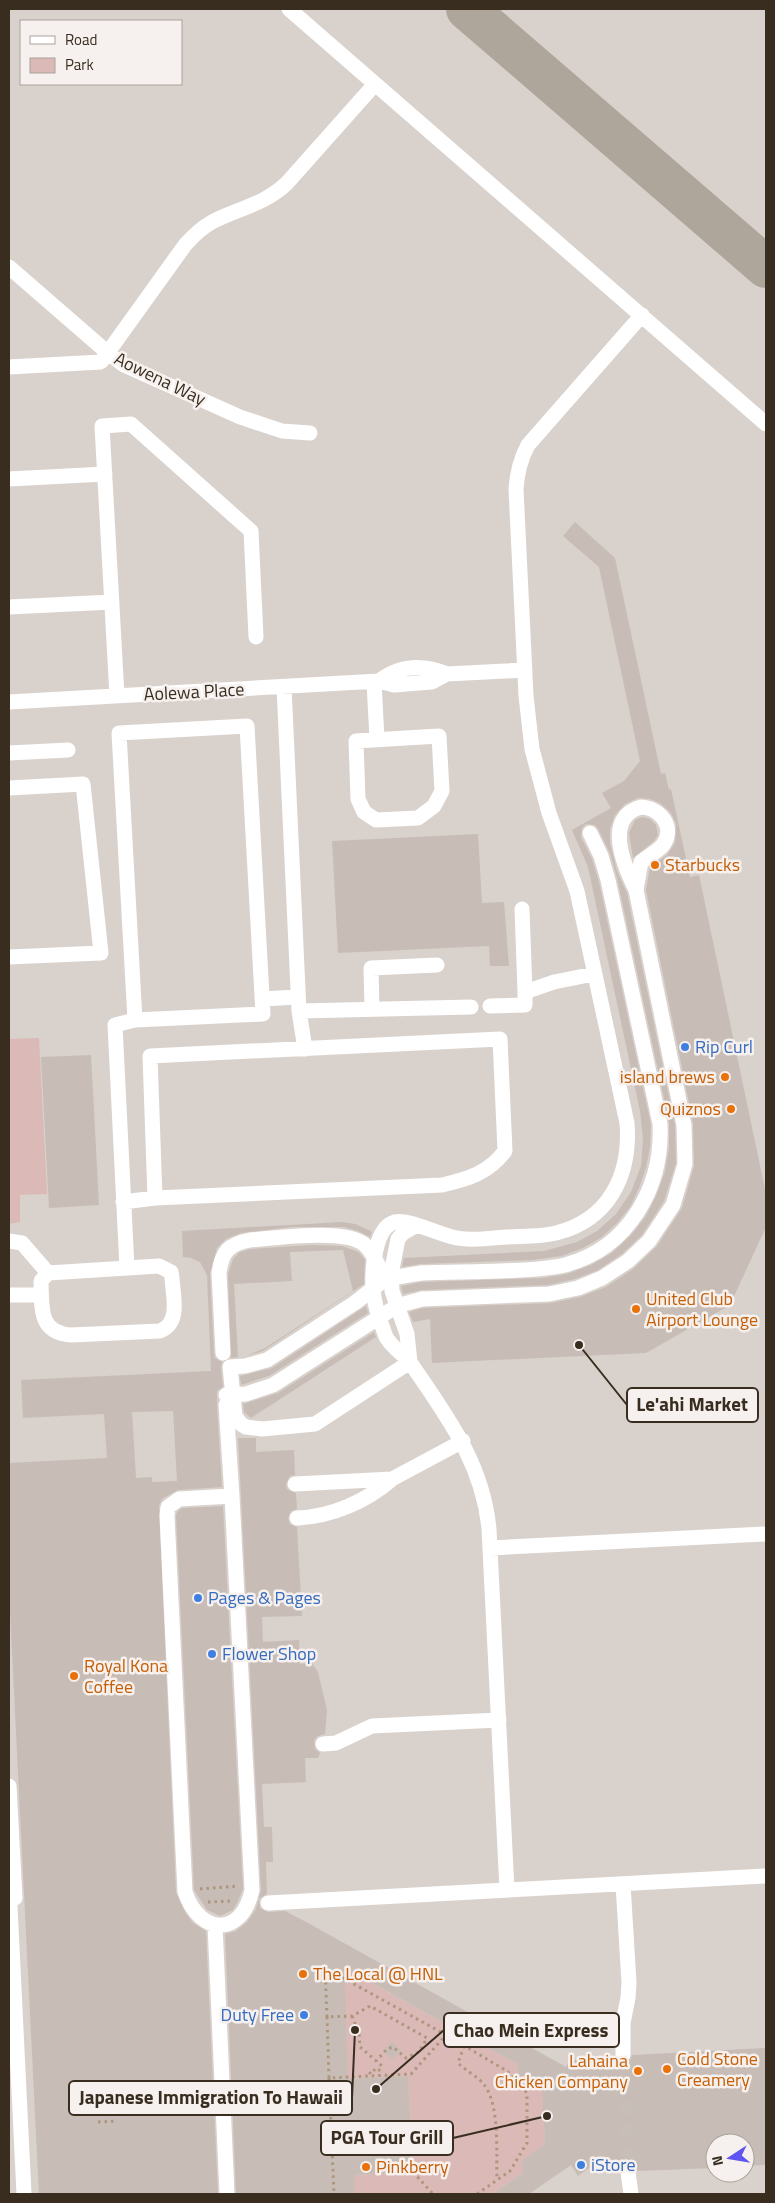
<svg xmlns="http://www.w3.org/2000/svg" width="775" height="2203" viewBox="0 0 775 2203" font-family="'Titillium Web',sans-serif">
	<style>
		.built { fill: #d9d1cc; fill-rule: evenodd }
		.green { fill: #dbb9b6 }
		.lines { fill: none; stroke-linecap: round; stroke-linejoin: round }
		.taxiway { stroke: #aea59b; stroke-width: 42 }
		.building { fill: #c7bdb6; fill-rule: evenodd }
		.minor-tunnel { stroke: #c6beb7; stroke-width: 15; stroke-dasharray: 15 8; stroke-linecap: butt }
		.path { stroke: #ad967e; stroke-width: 3; stroke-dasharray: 2.5 4; stroke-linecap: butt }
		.minor { stroke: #fff; stroke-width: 15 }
		.minor-bridge { stroke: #fff; stroke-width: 15 }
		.food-dot { fill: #e8710a; stroke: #f6f0ee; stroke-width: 2 }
		.shop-dot { fill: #3f7fe0; stroke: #f6f0ee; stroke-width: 2 }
		.labels { text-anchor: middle; stroke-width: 5; stroke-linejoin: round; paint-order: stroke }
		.street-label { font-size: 18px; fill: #382d1f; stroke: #f6f0ee }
		.food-label { font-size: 18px; fill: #c56008; stroke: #f6f0ee; text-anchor: start }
		.shop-label { font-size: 18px; fill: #366cbe; stroke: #f6f0ee; text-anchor: start }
		.leader { fill: none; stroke: #382d1f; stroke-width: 2 }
		.callout-dot { fill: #382d1f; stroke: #f6f0ee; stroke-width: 2 }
		.callout { fill: #f6f0ee; stroke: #382d1f; stroke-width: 2 }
		.callout-label { font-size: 19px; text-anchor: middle; font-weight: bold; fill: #382d1f }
	</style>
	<rect width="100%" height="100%" fill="#e9e2dd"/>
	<path class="built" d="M9,9H766V2194H9ZM21,21H181V84H21ZM715,2143H745V2173H715Z"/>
	<path class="green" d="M39,1038L47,1194L20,1195V1222L9,1224V1039Z
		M313,1950L517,2064L518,2077L542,2091L545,2144L523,2160V2173L492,2194H331L330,2176L413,2172L408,2076L325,2080Z"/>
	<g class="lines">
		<path class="taxiway" d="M467,9L766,267"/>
	</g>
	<path class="building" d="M575,522L615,558L661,774L665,773L669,790L671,789L690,877L699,875L766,1194V1227L730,1305L646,1353L432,1363L430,1319L413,1322L409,1312L423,1308L551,1303L580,1297L606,1287L633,1269L657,1246L682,1208L694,1166L693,1123L646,890L650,867L667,855L675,843L676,824L671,813L660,803L650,799L638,798L625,804L615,815L610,829V843L617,871L627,893L675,1126L676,1163L664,1201L642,1235L622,1254L598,1270L575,1279L548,1285L422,1290L403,1294L401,1286L422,1282L542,1278L567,1274L591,1265L612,1253L631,1235L646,1216L656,1196L665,1172L669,1148V1122L617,878L610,853L598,829L595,825L586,824L582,828L581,837L592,859L599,882L651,1125L650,1147L646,1168L639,1188L630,1207L617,1223L602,1237L583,1248L562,1256L532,1260L421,1264L402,1267L404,1258L544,1251L577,1242L597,1231L616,1214L631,1192L641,1166L643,1139L640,1111L588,867L572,830L611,808L602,793L624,781L640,761L599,567L563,536Z
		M642,817L650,819L656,825L658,835L654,841L633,858L629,833L635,820Z
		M478,834L482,903L504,902L509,966H490L489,946L338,953L332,841Z
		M91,1055L99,1205L49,1208L41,1057Z
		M342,1222L355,1224L369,1230L372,1232L370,1237L358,1231L344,1227H292L241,1233L226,1239L217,1248L210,1273L214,1353L215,1358L222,1362L221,1368L223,1387L217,1391V1406L222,1487L178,1490L162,1499L159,1506L176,1892L185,1912L193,1923L206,1931L218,2194H39L9,1592V1463L107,1458L104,1414L23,1418L21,1380L211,1371L207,1275L200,1262L191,1258L183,1257L182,1231ZM173,1411L177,1481L152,1482V1477L136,1478L132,1412Z
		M311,1245L342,1246L359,1252L365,1260L364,1284L263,1351L246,1356L265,1348L353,1291L343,1250L290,1252L292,1281L234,1284L238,1357L231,1358L228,1274L233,1259L240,1252L251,1249Z
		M366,1306L368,1313L269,1376L241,1385L240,1376L272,1368Z
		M374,1332L376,1337L251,1418L244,1412L243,1404L278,1393Z
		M238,1438H256V1452L294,1450L295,1475L290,1476L286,1484L287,1489L296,1493L297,1509L291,1511L288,1518L290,1524L297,1527L302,1616L262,1617L263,1642L299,1640L300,1664L312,1663L318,1672L327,1710L325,1734L318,1736L314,1740L315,1749L320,1753L318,1758H305L306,1782L262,1784L264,1827H272L273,1862H266L267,1894L259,1899L260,1908L268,1912L285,1911L310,1924L566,2067L571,2057L582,2063L586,2057L614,2056L618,2063L623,2064L631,2060L632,2055L766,2048V2165L745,2166V2143H715V2168L637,2171L635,2166L627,2163L622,2165L619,2172L592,2174L589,2168L578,2176L571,2165L529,2194H492L523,2173L522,2160L545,2144L542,2091L518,2077L517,2064L344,1967L348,2079L408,2076L413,2172L354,2175L355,2194H236L225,1934L236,1931L247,1922L256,1909L261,1890Z
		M223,1506L243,1889L238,1901L233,1910L220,1916L207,1910L194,1890L176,1516L177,1512L182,1508Z
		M392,2042L401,2050L392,2060L383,2051Z"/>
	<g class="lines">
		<path class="minor-tunnel" d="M623,2055L628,2172"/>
		<path class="path" d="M200,1889L238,1886
			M208,1902L232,1901
			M325,1968L446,2035L411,2074L329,2078L327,2017
			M325,1969L327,2017L352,2016L370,2006L427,2038L419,2052L406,2058L393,2047L387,2049L376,2061
			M352,2016L359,2034L360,2047L382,2066L379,2070L376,2068L371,2074L369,2072L366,2076
			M446,2035L507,2071L527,2093V2143L510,2171L477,2194
			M464,2046L458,2063C466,2071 479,2077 485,2086C500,2107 496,2154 497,2179
			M329,2078L334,2194
			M97,2114L116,2113
			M98,2122L117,2121
			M413,2172L433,2194"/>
		<path class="minor" d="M289,9L766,424
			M9,267L108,353L124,365L240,417L282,431L310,433
			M9,367L101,362L185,245C193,236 201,228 212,222C239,208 264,205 287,183L375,84
			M9,479L105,474
			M9,607L112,602
			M379,681C400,665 423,664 447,674
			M374,682L377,739
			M284,687L299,1011L471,1007
			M117,696L102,426L131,424L251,531L256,637
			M9,702L379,681L394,685L419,683L432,682L447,674L525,670
			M439,736L442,791L434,806L418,818L376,820L364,812L358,799L356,741Z
			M9,753L68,750
			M9,788L83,784L101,953L9,957
			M641,807C660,808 676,827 663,845C657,852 648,856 641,862L636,890C624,866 603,817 641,807Z
			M522,909L525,992
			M262,999L298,997
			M490,1006L525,1005V992L554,982L594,974
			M372,1009L371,968L437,965
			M299,1011L305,1049
			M123,1202L155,1198L442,1185C468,1179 489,1173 505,1151L500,1039L150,1056L155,1198
			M9,1241L22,1243L48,1273
			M159,1266L171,1272L172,1278C173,1296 181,1323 160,1331L71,1335C38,1333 42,1307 41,1281L48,1273Z
			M127,1268L115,1025L135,1020L263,1014L247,726L119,733L135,1020
			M421,1273C448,1272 474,1272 501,1271C522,1270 544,1270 565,1265C629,1248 663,1187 660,1124L608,880L601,856L590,833
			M9,1295H41
			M422,1299L549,1294L578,1288L602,1278L628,1261L649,1241L673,1205L685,1164L684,1125L636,890
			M356,1302L267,1360L245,1366L230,1367L235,1416L241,1424L246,1427L262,1429L315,1424L410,1362
			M410,1362L407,1334L392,1291L391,1274L398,1239L403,1233L415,1226
			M226,1405L232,1496
			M295,1484L392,1479L463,1441
			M232,1496L252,1890C242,1937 200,1936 185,1892L167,1516L168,1507L179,1499Z
			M297,1518C331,1517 367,1501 392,1479
			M490,1548L766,1534
			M323,1744L336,1743L372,1726L499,1720
			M9,1786L15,1898
			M507,1890L489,1529C483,1464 448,1418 412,1365C404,1354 392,1348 386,1337C381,1323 376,1311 374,1297C371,1278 373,1232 392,1223C405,1216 441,1236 457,1238C473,1241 491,1238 506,1237C522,1236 540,1237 556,1233C609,1220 631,1175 627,1123L577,891L549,813L532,749L526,696L516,489C517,473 520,460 528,445L642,315
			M268,1903L766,1876
			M215,1925L227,2194
			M623,2055V2023L628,1998L629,1983L623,1884
			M628,2172L631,2194"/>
		<path class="minor-bridge" d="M356,1302L385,1279L421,1273
			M223,1353L219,1273C222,1251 229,1244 250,1240C276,1238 347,1228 365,1245C374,1254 380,1268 385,1279
			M226,1395L246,1394L273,1385L389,1311L400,1305L422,1299
			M9,1885L24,2194"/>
	</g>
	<g class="food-dot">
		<circle cx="655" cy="865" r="5"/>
		<circle cx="725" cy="1077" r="5"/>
		<circle cx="731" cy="1109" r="5"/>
		<circle cx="636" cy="1309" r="5"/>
		<circle cx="74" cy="1676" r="5"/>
		<circle cx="303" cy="1974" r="5"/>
		<circle cx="667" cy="2069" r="5"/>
		<circle cx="638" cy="2071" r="5"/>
		<circle cx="366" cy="2167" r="5"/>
	</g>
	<g class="shop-dot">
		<circle cx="685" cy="1047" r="5"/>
		<circle cx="198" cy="1598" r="5"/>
		<circle cx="212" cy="1654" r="5"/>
		<circle cx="304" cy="2015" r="5"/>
		<circle cx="581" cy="2165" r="5"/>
	</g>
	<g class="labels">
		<g class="street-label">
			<text transform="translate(160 379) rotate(26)" y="6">Aowena Way</text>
			<text transform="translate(194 692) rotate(-3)" y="6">Aolewa Place</text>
		</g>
		<g class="food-label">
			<text x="665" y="871">Starbucks</text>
			<text x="715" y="1083" text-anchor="end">island brews</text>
			<text x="721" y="1115" text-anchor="end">Quiznos</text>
			<text x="646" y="1305">United Club<tspan x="646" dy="21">Airport Lounge</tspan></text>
			<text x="84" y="1672">Royal Kona<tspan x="84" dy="21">Coffee</tspan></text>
			<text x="313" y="1980">The Local @ HNL</text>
			<text x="677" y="2065">Cold Stone<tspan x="677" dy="21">Creamery</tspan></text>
			<text x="628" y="2067" text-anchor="end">Lahaina<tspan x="628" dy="21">Chicken Company</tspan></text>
			<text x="376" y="2173">Pinkberry</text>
		</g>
		<g class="shop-label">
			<text x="695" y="1053">Rip Curl</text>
			<text x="208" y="1604">Pages &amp; Pages</text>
			<text x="222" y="1660">Flower Shop</text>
			<text x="294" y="2021" text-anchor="end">Duty Free</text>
			<text x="591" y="2171">iStore</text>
		</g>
	</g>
	<path class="leader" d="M579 1345L627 1405M376 2089L444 2030M355 2030L352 2098M547 2116L453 2138"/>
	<g class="callout-dot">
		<circle cx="579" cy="1345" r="5"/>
		<circle cx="376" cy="2089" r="5"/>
		<circle cx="355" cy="2030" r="5"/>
		<circle cx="547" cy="2116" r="5"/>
	</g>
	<g class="callout">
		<rect x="627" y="1388" width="131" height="34" rx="5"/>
		<rect x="444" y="2013" width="175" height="34" rx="5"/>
		<rect x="69" y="2081" width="283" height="34" rx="5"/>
		<rect x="321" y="2121" width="132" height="34" rx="5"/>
	</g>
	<g class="callout-label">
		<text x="692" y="1411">Le'ahi Market</text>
		<text x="531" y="2037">Chao Mein Express</text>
		<text x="211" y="2104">Japanese Immigration To Hawaii</text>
		<text x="387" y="2144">PGA Tour Grill</text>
	</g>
	<rect width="775" height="2203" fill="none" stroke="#382d1f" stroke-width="20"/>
	<rect x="20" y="20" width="162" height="65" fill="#f6f0ee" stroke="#aaa29b"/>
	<rect x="30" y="36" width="25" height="8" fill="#ffffff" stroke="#aaa29b"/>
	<text x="65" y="45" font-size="15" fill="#382d1f">Road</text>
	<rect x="30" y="58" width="25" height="15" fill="#dbb9b6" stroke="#aaa29b"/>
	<text x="65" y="70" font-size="15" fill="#382d1f">Park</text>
	<g transform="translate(730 2158) rotate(258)"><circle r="24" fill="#f6f0ee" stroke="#aaa29b"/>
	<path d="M0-4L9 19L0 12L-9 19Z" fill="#5f55f0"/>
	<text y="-8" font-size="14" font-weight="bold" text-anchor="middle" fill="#382d1f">N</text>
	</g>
</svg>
